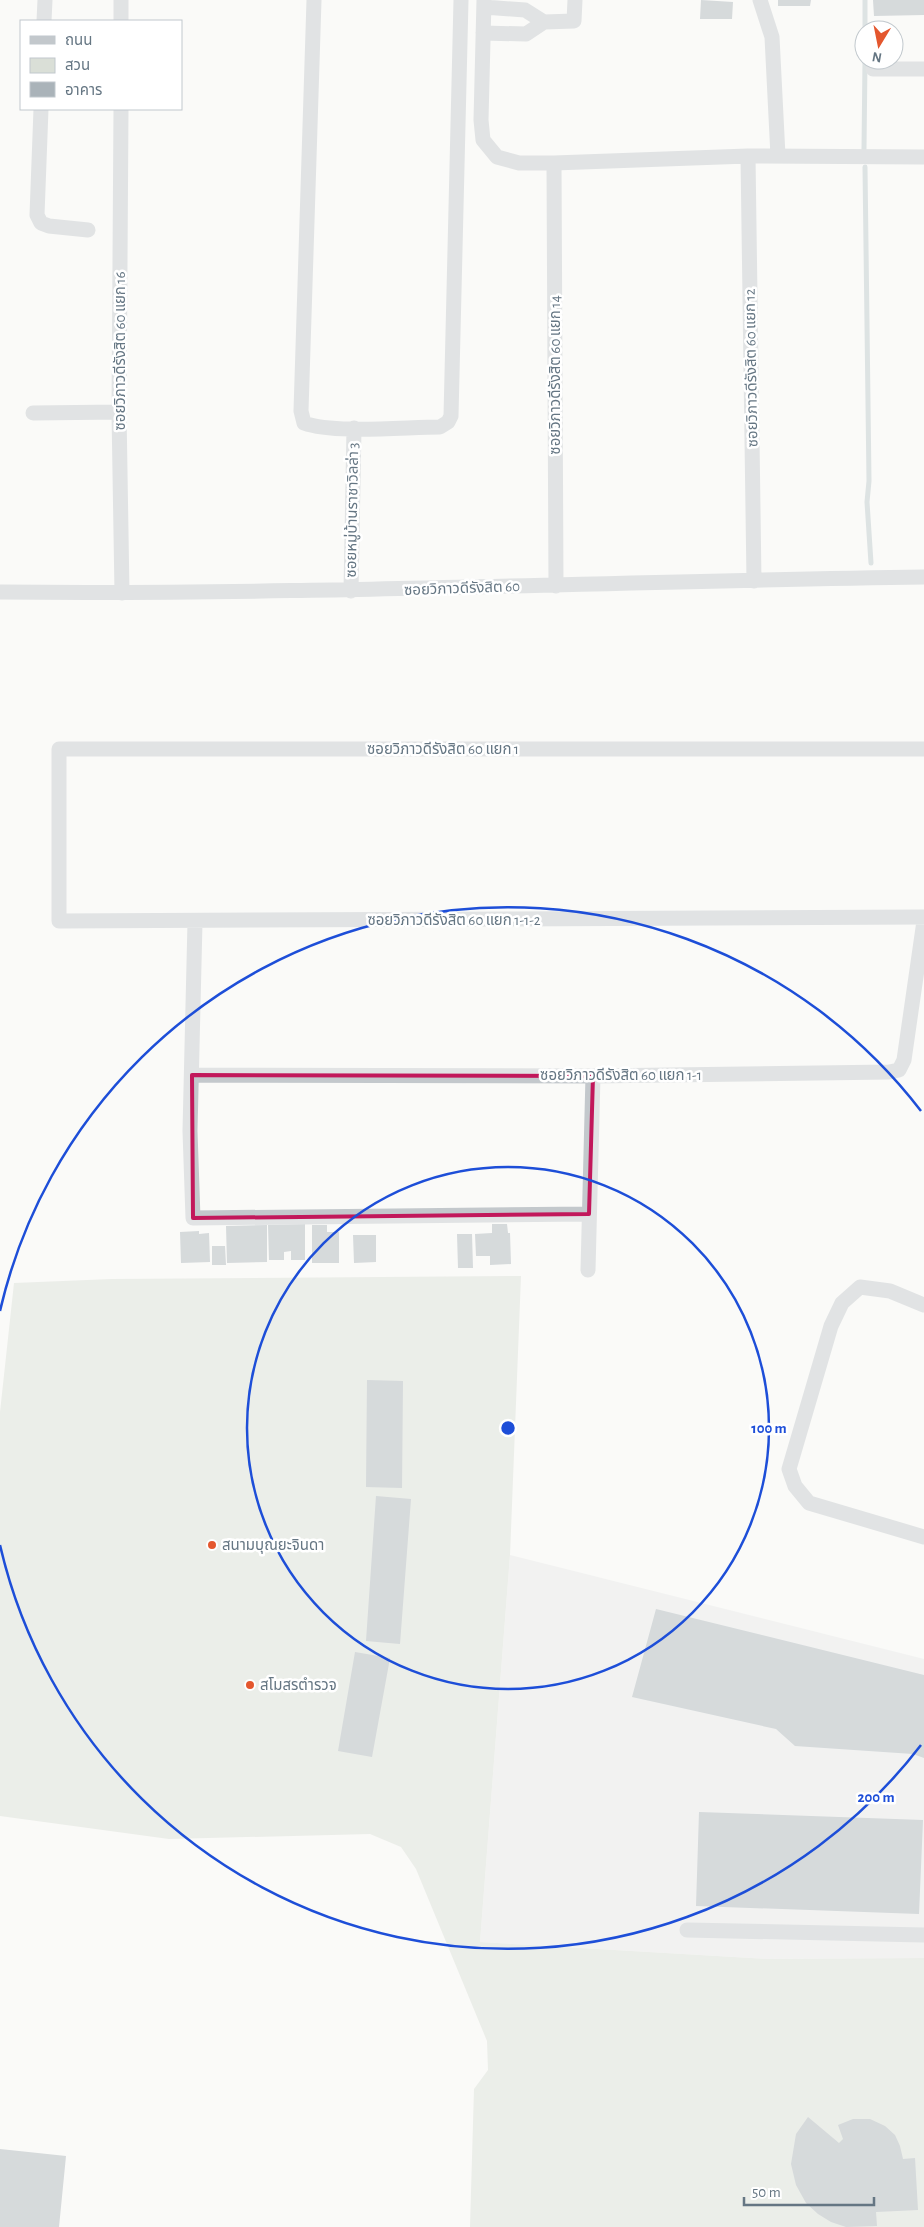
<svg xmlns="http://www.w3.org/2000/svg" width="924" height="2227" viewBox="0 0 924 2227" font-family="'Alegreya Sans','Noto Sans Thai',sans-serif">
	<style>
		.built { fill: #e8e9e9 }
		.green { fill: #dadfd7 }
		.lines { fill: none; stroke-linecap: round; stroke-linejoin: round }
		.stream { stroke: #bbc7cb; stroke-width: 5 }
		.building { fill: #aab3b9 }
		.minor { stroke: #c3c8cc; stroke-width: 15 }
		.marked { fill: none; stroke: #c2185b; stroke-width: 4; stroke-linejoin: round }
		.ring { fill: none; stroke: #1d4ed8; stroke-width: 2.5 }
		.poi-dot { fill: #e4572e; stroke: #fff; stroke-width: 2 }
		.labels { text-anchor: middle; stroke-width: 5; stroke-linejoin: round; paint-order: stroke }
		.street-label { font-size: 15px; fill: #657683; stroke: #fff }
		.poi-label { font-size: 15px; fill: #657683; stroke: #fff; text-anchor: start }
		.centre { fill: #1d4ed8; stroke: #fff; stroke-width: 2.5 }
		.ring-label { font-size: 15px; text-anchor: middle; font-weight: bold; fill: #1d4ed8; stroke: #fff; stroke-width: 5; stroke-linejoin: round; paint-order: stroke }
	</style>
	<rect width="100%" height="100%" fill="#fafaf8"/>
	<path class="built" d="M510,1555L924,1659V1958L767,1959L480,1942Z"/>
	<path class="green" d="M521,1276L510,1555L480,1942L767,1959L924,1958V2227H470L474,2089L488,2070L487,2041L416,1869L401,1847L370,1834L169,1839L0,1816V1412L14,1283L112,1279Z"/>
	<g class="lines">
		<path class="stream" d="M865,30V0
			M864,149L865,60
			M865,167L869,481L867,502L871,563"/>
	</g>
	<path class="building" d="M701,0L733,2L732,19H700Z
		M778,0H811L810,6H778Z
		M873,0H924V15L874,16Z
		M305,1224V1260H291V1251L284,1252V1260H269L268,1225Z
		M492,1224H507L508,1233H510L511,1264L490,1265V1256H476L475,1234L492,1233Z
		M267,1225V1262L227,1263L226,1226Z
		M312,1225H327V1232H339V1263H312Z
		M199,1231V1234L209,1233L210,1262L181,1263L180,1232Z
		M457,1234H472L473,1268H458Z
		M353,1235H376V1262L354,1263Z
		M212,1246H225L226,1265H212Z
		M367,1380L403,1381L402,1488L366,1487Z
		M376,1496L411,1499L400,1644L366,1641Z
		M656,1609L924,1675V1758L913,1754L795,1746L776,1729L632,1697Z
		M355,1652L390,1658L372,1757L338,1751Z
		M699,1812L923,1820L919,1914L696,1906Z
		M808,2117L839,2143L843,2139L838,2125L853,2119H870L885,2126L895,2135L900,2146L903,2159L915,2158L918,2210L876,2212L877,2226L846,2227L831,2222L818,2214L806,2203L796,2185L791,2164L796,2134Z
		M0,2149L66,2156L59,2227H0Z"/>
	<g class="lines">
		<path class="minor" d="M314,0L301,411L304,423C334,434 405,427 440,427L448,422L451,416L461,0
			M484,0L481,120L483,140L497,157L519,163H554L748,156L924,157
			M760,0L772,37L778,156
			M44,21L45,0
			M121,21V0
			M544,22L574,21L575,0
			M483,33L526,34L544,22L525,10L484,7
			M873,69H924
			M41,109L37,215L41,223L49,226L88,230
			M121,109L119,412L122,593
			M748,156L754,581
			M554,163L556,586
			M33,413L119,412
			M351,591L354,428
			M0,592C308,595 616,581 924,577
			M924,749H59V921L924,917
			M195,922L190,1131L193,1218L589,1214
			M192,1075L593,1076L889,1072L899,1070L904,1060L924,921
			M588,1270L593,1076
			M924,1305L890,1291L860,1287L842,1303L831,1326L789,1469L795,1486L809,1503L924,1537
			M687,1930L924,1935"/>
	</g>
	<path d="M0 0H924V2227H0ZM192,1075L593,1076L589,1214L193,1218Z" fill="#fafaf8" fill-opacity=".55" fill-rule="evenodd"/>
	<path class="marked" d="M192,1075L593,1076L589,1214L193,1218Z"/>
	<g class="ring">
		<circle cx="508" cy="1428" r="261"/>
		<path d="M921 1745A521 521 0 0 1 0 1545M0 1311A521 521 0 0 1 921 1111"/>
	</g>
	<g class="poi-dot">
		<circle cx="212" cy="1545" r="5"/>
		<circle cx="250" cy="1685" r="5"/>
	</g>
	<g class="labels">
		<g class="street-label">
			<text transform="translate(120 351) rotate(-90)" y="5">ซอยวิภาวดีรังสิต 60 แยก 16</text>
			<text transform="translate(751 368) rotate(-91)" y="5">ซอยวิภาวดีรังสิต 60 แยก 12</text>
			<text transform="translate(555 375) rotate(-90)" y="5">ซอยวิภาวดีรังสิต 60 แยก 14</text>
			<text transform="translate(352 510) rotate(-89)" y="5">ซอยหมู่บ้านราชาวิลล่า 3</text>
			<text transform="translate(462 588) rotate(-2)" y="5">ซอยวิภาวดีรังสิต 60</text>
			<text x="443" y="754">ซอยวิภาวดีรังสิต 60 แยก 1</text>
			<text x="454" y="925">ซอยวิภาวดีรังสิต 60 แยก 1-1-2</text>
			<text x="621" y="1080">ซอยวิภาวดีรังสิต 60 แยก 1-1</text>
		</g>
		<g class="poi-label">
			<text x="222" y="1550">สนามบุณยะจินดา</text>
			<text x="260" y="1690">สโมสรตำรวจ</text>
		</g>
	</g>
	<circle cx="508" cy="1428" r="8" class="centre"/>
	<g class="ring-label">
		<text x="769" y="1433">100 m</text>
		<text x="876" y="1802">200 m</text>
	</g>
	<rect x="20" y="20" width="162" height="90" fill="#ffffff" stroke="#c1c8cd"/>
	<rect x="30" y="36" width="25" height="8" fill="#c3c8cc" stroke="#c1c8cd"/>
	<text x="65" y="45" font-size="15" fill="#657683">ถนน</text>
	<rect x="30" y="58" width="25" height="15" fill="#dadfd7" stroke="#c1c8cd"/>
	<text x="65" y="70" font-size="15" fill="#657683">สวน</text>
	<rect x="30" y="82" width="25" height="15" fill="#aab3b9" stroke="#c1c8cd"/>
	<text x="65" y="95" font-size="15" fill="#657683">อาคาร</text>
	<g transform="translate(879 45) rotate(190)"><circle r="24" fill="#ffffff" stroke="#c1c8cd"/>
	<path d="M0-4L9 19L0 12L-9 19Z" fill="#e4572e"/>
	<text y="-8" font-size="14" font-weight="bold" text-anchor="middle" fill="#657683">N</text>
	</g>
	<path d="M744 2197v8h130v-8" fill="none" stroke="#657683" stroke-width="2.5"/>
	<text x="752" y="2197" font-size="15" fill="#657683" stroke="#ffffff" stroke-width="4" paint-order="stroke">50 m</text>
</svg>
